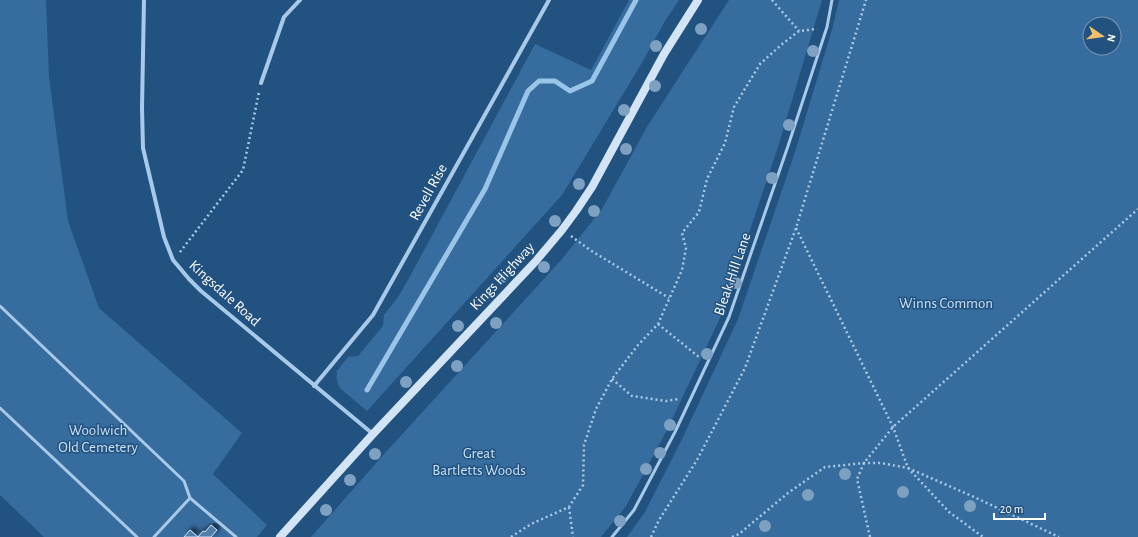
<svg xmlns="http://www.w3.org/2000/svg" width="1138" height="537" viewBox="0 0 1138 537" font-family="'Alegreya Sans',sans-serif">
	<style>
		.green { fill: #366c9e; fill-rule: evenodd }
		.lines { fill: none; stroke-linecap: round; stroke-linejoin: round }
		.stream { stroke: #9bc5e8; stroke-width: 5 }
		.building { fill: #4f7eab; stroke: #cbe1f6; filter: url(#shadow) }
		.path { stroke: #a8c9e7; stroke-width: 2.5; stroke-dasharray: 2 3; stroke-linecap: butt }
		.lane { stroke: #a8c9e7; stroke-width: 3 }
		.street { stroke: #a8c9e7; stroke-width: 4 }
		.secondary { stroke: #d2e4f6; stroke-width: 8 }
		.tree { fill: #7fa1c1 }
		.labels { text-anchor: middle; stroke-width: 3; stroke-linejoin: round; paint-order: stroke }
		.street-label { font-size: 15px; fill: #fff; stroke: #225280 }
		.park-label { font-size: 15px; fill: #cbe1f6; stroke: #225280 }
	</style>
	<defs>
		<filter id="shadow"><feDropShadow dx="3.5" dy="-3.5" stdDeviation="2" flood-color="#0009"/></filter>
	</defs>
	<rect width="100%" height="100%" fill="#225280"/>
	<path class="green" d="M0,0H46L49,77L68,221L99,308L242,433L213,474L267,525L257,537H44L0,495Z
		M629,0H679L665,21L643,61L562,195L367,411L341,389C337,384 336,380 337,373L336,372L348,357L358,356L383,326L384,315L398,297L408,280L535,44L591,70Z
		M729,0H822L779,144L721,316L666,432L626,506L601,537H311L385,453L562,259L602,209L648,125Z
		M839,0H1138V537H627L645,512L683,437L738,319L795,152L833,26ZM1090,24H1114V48H1090Z"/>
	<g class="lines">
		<path class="stream" d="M367,390L485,189L528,91L539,81H555L570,91L592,81L636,0"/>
	</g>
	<path class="building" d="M211,525L217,530L211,537H198L203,531L205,532Z
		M190,530L198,537H184Z"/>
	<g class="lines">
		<path class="path" d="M772,0L799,31
			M796,228L893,427L908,468L972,496L1059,537
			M571,236L590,250L669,298
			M180,252L243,170L259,92
			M658,324L699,357
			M612,379L632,396L666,401L679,399
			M569,507L573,537
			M511,537L531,524L569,507L583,485L584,445L596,409L612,379L638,345L658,324L682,270L686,248L682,233L699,212L707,179L725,143L734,107L760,64L781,45L799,31L817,29
			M651,537L659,520L697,460L745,368L796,228L866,0
			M732,537L739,534L788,493L825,467L864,463H881L908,468L949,512L983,537
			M870,537L857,479L864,463L893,427L1138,209"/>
		<path class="lane" d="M0,306L184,481L190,498L236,537
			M0,408L137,537
			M154,537L190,498
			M612,537L634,510L675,432L729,317L788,146L827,27L832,0"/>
		<path class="street" d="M144,0L142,108L143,148L164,237L173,260L189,279L201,291L373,434
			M261,83L284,17L300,0
			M314,386L373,315L549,0"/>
		<path class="secondary" d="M280,537L373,434L535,262L562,230L576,211L592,187L664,54L698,0"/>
	</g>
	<g class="tree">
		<circle cx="701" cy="29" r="6"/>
		<circle cx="656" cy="46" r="6"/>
		<circle cx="813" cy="51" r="6"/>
		<circle cx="655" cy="86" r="6"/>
		<circle cx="624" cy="110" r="6"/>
		<circle cx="789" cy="125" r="6"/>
		<circle cx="626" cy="149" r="6"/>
		<circle cx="772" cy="178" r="6"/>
		<circle cx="579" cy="184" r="6"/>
		<circle cx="594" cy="211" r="6"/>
		<circle cx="555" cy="221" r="6"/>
		<circle cx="544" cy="267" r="6"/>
		<circle cx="502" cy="277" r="6"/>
		<circle cx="736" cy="283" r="6"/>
		<circle cx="496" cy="323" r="6"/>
		<circle cx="458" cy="326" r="6"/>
		<circle cx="707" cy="354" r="6"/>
		<circle cx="457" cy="366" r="6"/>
		<circle cx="406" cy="382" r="6"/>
		<circle cx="670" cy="425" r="6"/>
		<circle cx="660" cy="453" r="6"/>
		<circle cx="375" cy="454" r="6"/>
		<circle cx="646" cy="469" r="6"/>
		<circle cx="845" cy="474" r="6"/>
		<circle cx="350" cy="480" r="6"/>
		<circle cx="903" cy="492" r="6"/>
		<circle cx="808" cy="495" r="6"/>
		<circle cx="970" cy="506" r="6"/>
		<circle cx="326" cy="510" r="6"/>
		<circle cx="620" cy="521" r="6"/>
		<circle cx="765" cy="526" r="6"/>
	</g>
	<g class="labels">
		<g class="street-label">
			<text transform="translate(428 192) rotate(-61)" y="5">Revell Rise</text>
			<text transform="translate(732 274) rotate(-71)" y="5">Bleak Hill Lane</text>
			<text transform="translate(502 276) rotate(-47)" y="5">Kings Highway</text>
			<text transform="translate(225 293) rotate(42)" y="5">Kingsdale Road</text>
		</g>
		<g class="park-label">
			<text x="946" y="308">Winns Common</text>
			<text x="98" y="435">Woolwich<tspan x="98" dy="17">Old Cemetery</tspan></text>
			<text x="479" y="458">Great<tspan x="479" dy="17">Bartletts Woods</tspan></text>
		</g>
	</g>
	<g transform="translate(1102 36) rotate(103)"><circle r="19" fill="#225280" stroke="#7a97b3"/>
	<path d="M0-3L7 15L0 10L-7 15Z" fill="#f3c16a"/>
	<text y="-6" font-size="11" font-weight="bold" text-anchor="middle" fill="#ffffff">N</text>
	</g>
	<path d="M994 513v6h51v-6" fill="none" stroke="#ffffff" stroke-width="2"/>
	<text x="1000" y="513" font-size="12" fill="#ffffff" stroke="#225280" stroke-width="3" paint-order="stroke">20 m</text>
</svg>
